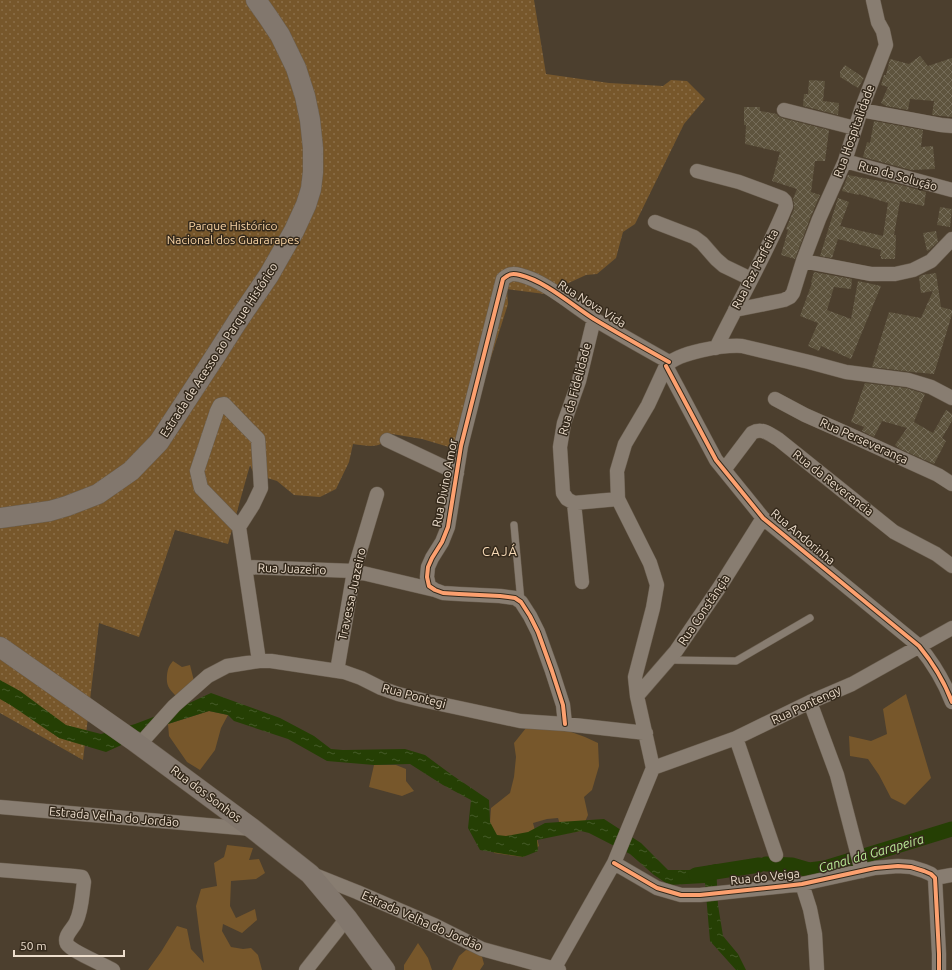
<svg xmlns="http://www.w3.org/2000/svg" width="952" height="970" viewBox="0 0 952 970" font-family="Ubuntu,sans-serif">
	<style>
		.grass { fill: #77572b }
		.park { fill: url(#park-dots) }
		.water { fill: url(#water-ripples) }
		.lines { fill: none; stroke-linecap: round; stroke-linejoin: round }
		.canal { stroke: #253f04; stroke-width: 15 }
		.building { fill: url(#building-cross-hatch) }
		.lane-casing { stroke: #695d4e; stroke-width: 8 }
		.street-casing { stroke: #695d4e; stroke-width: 15 }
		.secondary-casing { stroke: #695d4e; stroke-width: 21 }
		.lane { stroke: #887d71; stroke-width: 7 }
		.street { stroke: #887d71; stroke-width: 14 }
		.secondary { stroke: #82776d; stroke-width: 20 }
		.cycleway-casing { stroke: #352a1c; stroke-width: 6 }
		.cycleway { stroke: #fca06f; stroke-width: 4 }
		.labels { text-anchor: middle; stroke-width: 3; stroke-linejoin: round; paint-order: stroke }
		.street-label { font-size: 12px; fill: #eddecd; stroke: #352a1c }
		.park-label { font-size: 12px; fill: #f8d3a4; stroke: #352a1c }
		.neighbourhood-label { font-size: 13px; letter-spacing: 1px; fill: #f6d9b6; stroke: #352a1c }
		.water-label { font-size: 13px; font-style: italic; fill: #baec96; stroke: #352a1c }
	</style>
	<defs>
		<pattern id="park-dots" width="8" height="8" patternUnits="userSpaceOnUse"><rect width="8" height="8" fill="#77572b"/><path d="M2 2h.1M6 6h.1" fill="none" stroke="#8b6f49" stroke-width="1.8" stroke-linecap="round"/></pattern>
		<pattern id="water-ripples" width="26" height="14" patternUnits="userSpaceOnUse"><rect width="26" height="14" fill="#253f04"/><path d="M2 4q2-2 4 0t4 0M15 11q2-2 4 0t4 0" fill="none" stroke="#455a27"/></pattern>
		<pattern id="building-cross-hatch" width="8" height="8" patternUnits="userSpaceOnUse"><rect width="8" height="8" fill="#5e543e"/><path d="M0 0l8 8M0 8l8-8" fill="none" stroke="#756c59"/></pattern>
	</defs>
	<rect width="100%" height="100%" fill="#4c3f2e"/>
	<path class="grass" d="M173,661L182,667L190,665L194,681L177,697C169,689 166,686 167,675C168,668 169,666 173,661Z
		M906,694L931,778L905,805L891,798L879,775L868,759L850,756L849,736L871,741L887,734L883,709Z
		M209,711L228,715L221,728L215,750L200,770L187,762L169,736L168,724Z
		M526,728L563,729L585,737L598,743L599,766L592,790L584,797L588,815L581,831L563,834L558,818L547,819L533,823L539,846L523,857L494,853L490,822L491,808L510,793L514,777L516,757L514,743Z
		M374,765H396L406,769V781L414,791L402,796L369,787Z
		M227,845L253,848L249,860L259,859L265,873L256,879L231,881L230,906L236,918L255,909L257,920L242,933L223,924L222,931L231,947L243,949L251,948L258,955L262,970H148L161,952L177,926L187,929L191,949L204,963L200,937L196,906L201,889L217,886L214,863L224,857Z
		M418,943L428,958L432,970H404V965Z
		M466,950L481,953L484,964L480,970H452L459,956Z"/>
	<path class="park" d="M0,0H534L546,74L609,83L663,86L671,80L687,81L705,99L684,124L635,224L623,232L616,258L597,274L586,275L562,286L560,296L507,289L508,304L467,433L449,447L422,439L392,434C380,450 370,446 353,444L349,462L336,489L320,497L294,495L277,481L254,474L250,465L228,544L175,530L139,637L99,623L83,760L0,713Z"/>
	<path class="water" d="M0,680L20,691L66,725L101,734L135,724L185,705L211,693L280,718L314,736L331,749L343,750L405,749L425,755L452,775L489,800L490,822L497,835L506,836L528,832L545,823L604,819L641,843L668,870H689L716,864L718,905L723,936L738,954L746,970H736L710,941L705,883L669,885L654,875L630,854L589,833L581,831L537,840L538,851L523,857L480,850L468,828L471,800L443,785L410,764L374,765L327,761L288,739L234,721L228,715L209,711L168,724L106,752L59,738L12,706L0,699Z"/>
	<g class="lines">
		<path class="canal" d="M766,864L792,865L809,870L825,868L952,829
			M696,875L759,865"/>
	</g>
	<path class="building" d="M920,56L928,66L952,58V117L932,115L934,101L910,99L908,110L886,106L881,103L888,87L881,85L884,75H886L890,59L909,64Z
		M845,65L864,78L858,88L840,77V72Z
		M809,80L825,81L823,101L839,103L838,115L803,106L804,94H808Z
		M744,107H760V111L777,114L778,116L782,118L829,130L825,161H815L811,192L820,195L811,216L795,259L781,255L788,230L786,229L794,209V204L793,199L797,189L772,181L780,152L745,144L746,125H744Z
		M874,121L923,130L921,147L933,146L935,169L911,170L863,157L867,142L870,143Z
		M848,175L901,185L926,192L924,206L900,201L894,235H896L895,259H881V256H880L881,250L838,239L832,258L820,256L838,198L849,202L840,226L883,236L888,203L859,194L858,195L842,191Z
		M940,207L952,209L950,227L937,225Z
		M936,231L938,242L929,250L927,251L923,233Z
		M814,272L852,279L851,289L834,287L827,310L851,319L858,281L881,286L851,359L821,346L819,351L808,346L818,323L800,316L812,283L811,282Z
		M936,273L941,307L952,310V314L934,374L912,372L872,367L889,312L921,318L933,291L921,293L919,277L922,275Z
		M865,383L906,388L925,394L914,422L933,433L946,410L952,414V421L942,438L946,441L934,464L900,449L895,445L907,428L882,421L874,437L862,431L864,427L851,422Z"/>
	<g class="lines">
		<g class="lane-casing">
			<path id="lane" d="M514,525L521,602
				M669,660L736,661L810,618"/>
		</g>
		<g class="street-casing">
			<path id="street" d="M784,110L855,128
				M861,110L941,125L952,126
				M845,161L952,190
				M697,171L739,182L782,198L785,201L786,206C766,255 739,301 716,348
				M655,222L694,237L702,243L716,259L724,266L751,279
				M803,261L871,274H895L913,270L931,261L952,239
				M735,310L784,300L790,297L793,293L803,261L819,219L845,161L861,110L886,45L883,31L878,22L873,0
				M594,319L579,381L564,423L560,447L563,493L567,499L574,503L618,499
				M666,366L716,460L763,518L919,646C933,663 944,681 952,702
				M775,399L805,415L848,434L938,475L952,484
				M387,440L457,473
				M724,470L752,433C762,427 769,434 778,439L894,532L936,554L952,566
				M574,503L582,582
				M239,527L201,488L197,471L217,411L220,405L224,404L258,439L261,488L253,505L239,527L259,661
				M246,567L354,571L435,590
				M337,671L354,571L377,494
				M637,696L676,651L719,588L763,518
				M810,702L837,775L862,871
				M565,724L563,705L552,671L538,632L530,616L521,602L515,598L500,596L459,594L443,593L435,590L429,586L427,577L428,567L432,558L442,542L448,527L461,446L503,279C509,274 512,273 520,275C545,281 572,305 594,319C619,334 644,348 669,362
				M736,738L776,855
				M139,745L174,706L208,676L227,666L259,661H271L344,672L361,678L381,688L398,694L422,700L520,721L565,724L646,733
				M653,768L637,696L635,677L653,608L657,585L650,563L618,499L617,471L625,444L648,405L666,366C678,352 723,345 742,346L809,362L846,372L908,380L931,387L952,398
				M653,768L736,738L810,702L852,684L952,628
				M0,807L252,829
				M614,863L657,888L681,895H700L785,886L802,884L875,868L898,866L911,867L924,871L931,874L935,878L939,954V970
				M0,870L74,876L82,877L83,879L84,882C82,895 82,910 76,922C73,929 63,936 67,944C71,951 104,965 113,970
				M312,874L357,892L436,926L482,949L559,970
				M935,878L952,875
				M802,884L810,909L815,934L817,970
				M554,969L614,863L653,768
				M306,970L347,918"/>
		</g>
		<g class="secondary-casing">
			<path id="secondary" d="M0,518L50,511L67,506L98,494L131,471L159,442L216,355L237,322L269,275L294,231L306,205L311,189L313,172V148L310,120L305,96L296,68L280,35L268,17L256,0
				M0,647L134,741L253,829L310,874L347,918L385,970"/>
		</g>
		<use href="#lane" class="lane"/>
		<use href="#street" class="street"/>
		<use href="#secondary" class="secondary"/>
		<g class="cycleway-casing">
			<path id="cycleway" d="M666,366L716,460L763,518L919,646C933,663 944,681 952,702
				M565,724L563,705L552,671L538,632L530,616L521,602L515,598L500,596L459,594L443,593L435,590L429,586L427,577L428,567L432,558L442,542L448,527L461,446L503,279C509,274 512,273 520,275C545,281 572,305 594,319C619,334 644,348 669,362
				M614,863L657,888L681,895H700L785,886L802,884L875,868L898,866L911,867L924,871L931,874L935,878L939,954V970"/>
		</g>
		<use href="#cycleway" class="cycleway"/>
	</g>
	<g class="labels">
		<g class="street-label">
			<text transform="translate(854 131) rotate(-70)" y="4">Rua Hospitalidade</text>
			<text transform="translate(898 176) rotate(16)" y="4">Rua da Solução</text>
			<text transform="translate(755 269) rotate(-63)" y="4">Rua Paz Perfeita</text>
			<text transform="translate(592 304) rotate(32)" y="4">Rua Nova Vida</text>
			<text transform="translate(219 350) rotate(-57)" y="4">Estrada de Acesso ao Parque Histórico</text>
			<text transform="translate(575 389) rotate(-75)" y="4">Rua da Fidelidade</text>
			<text transform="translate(864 441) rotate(24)" y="4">Rua Perseverança</text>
			<text transform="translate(445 483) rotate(-79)" y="4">Rua Divino Amor</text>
			<text transform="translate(833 483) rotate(38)" y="4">Rua da Reverencia</text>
			<text transform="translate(803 537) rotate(40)" y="4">Rua Andorinha</text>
			<text transform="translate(292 569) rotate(2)" y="4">Rua Juazeiro</text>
			<text transform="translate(352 594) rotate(-78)" y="4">Travessa Juazeiro</text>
			<text transform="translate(704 610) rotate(-56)" y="4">Rua Constânçia</text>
			<text transform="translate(414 696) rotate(15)" y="4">Rua Pontegi</text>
			<text transform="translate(806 705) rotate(-25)" y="4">Rua Pontengy</text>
			<text transform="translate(206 794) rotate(37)" y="4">Rua dos Sonhos</text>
			<text transform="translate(114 817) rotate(5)" y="4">Estrada Velha do Jordão</text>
			<text transform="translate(765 877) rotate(-6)" y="4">Rua do Veiga</text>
			<text transform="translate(422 921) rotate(24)" y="4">Estrada Velha do Jordão</text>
		</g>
		<g class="park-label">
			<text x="233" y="230">Parque Histórico<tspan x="233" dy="14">Nacional dos Guararapes</tspan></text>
		</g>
		<g class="neighbourhood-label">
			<text x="500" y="556">CAJÁ</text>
		</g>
		<g class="water-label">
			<text transform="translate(871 853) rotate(-16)" y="5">Canal da Garapeira</text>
		</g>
	</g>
	<path d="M14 950v6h110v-6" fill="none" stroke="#eddecd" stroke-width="2"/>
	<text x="20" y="950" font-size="12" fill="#eddecd" stroke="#352a1c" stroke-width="3" paint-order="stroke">50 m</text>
</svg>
